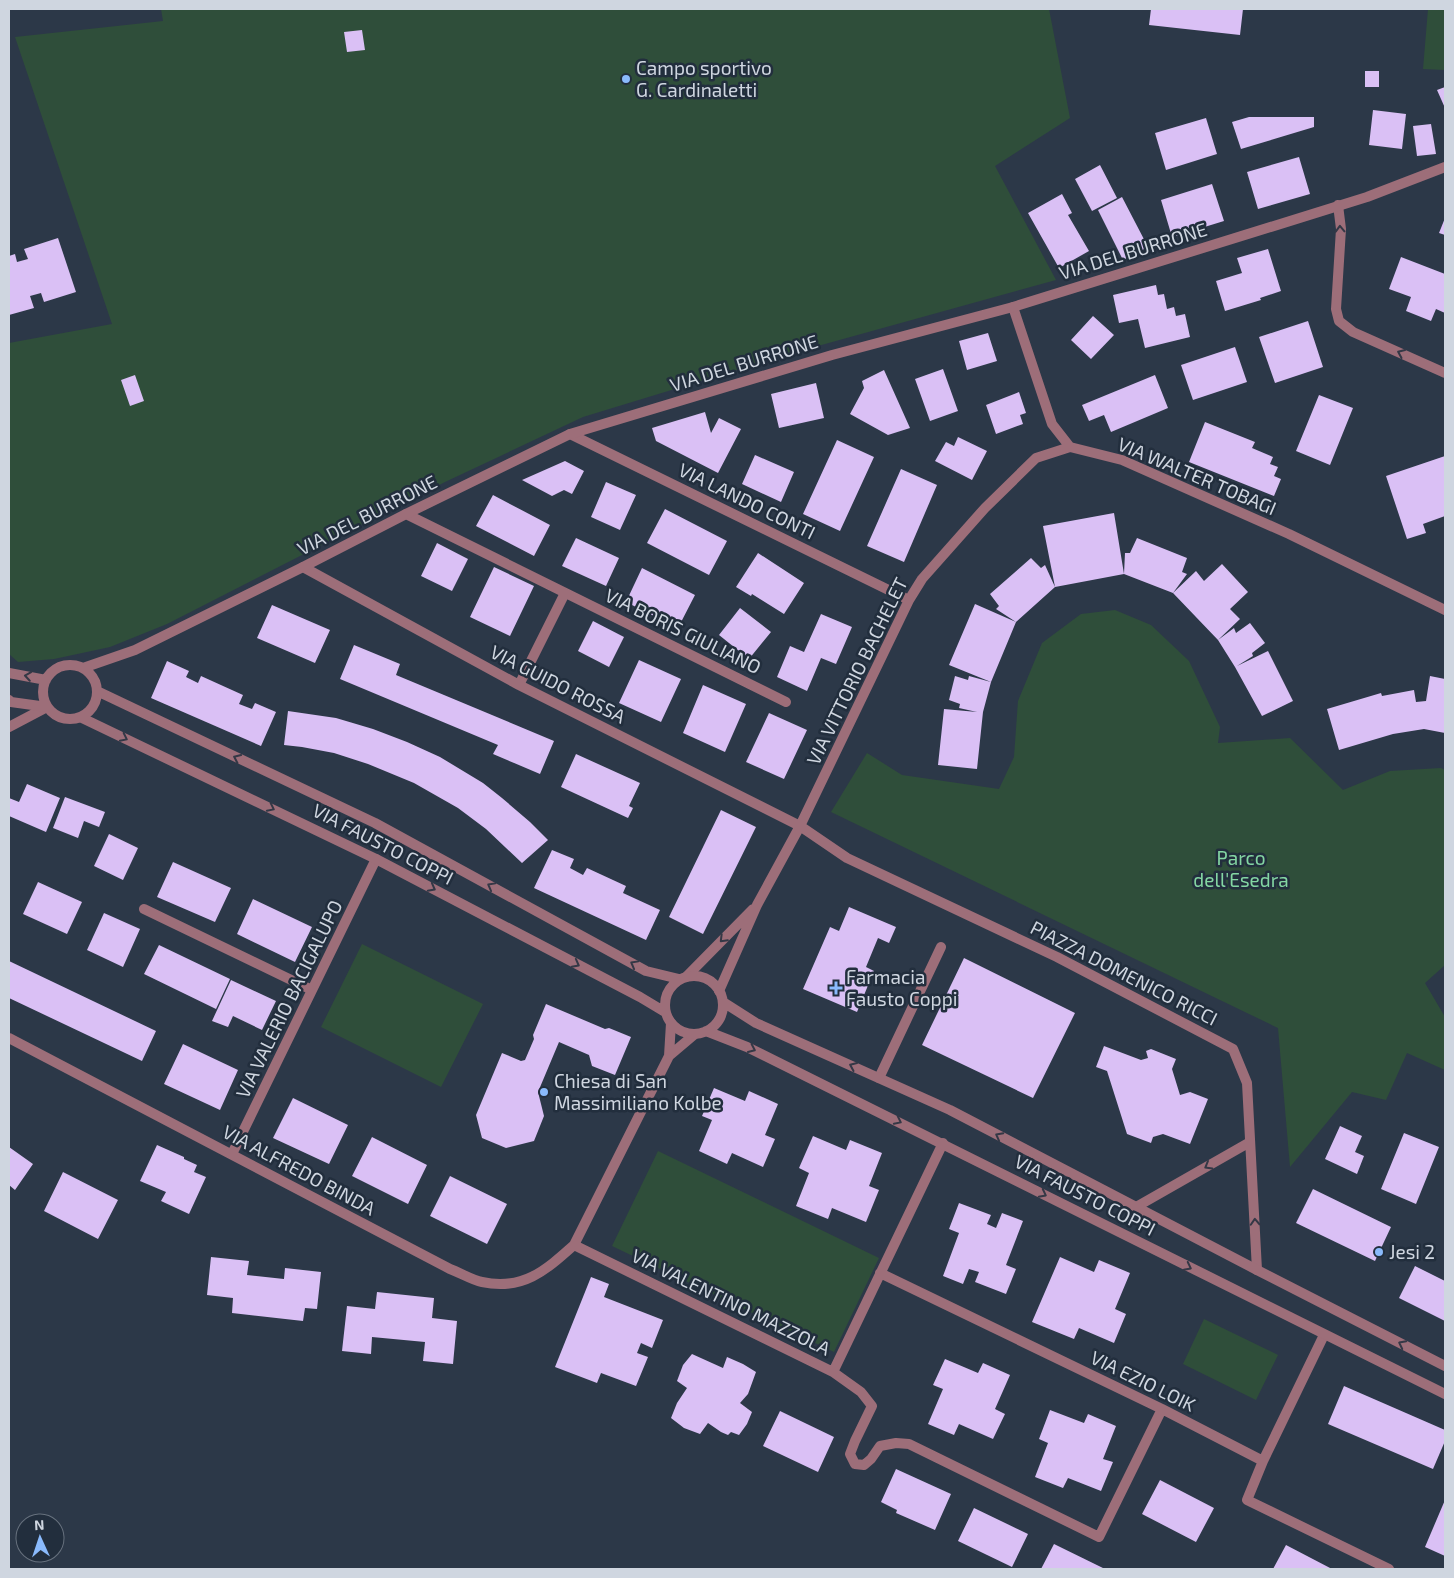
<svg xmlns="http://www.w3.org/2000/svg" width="1454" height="1578" viewBox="0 0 1454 1578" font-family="'Exo 2',sans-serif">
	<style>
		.green { fill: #2f4e3a }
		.building { fill: #dac0f5 }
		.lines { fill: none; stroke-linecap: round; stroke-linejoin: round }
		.service { stroke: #9d6e79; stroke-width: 10 }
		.minor { stroke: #9d6e79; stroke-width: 10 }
		.tertiary { stroke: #9d6e79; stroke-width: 10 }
		.oneway { stroke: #343846 }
		.poi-dot { fill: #8abafc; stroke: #222e3d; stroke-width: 2 }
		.labels { text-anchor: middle; stroke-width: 5; stroke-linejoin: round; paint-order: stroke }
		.poi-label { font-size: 19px; fill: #cfd6e0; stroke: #222e3d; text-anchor: start }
		.street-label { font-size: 19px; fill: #cfd6e0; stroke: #222e3d }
		.park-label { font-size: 19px; fill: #84d6a3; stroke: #222e3d }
	</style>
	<rect width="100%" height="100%" fill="#2c3848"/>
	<path class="green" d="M161,9H1049L1070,118L995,166L1056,280L789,354L583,417L445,482L167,624L110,647L54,659L18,662L9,654V343L112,324L15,37L163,21Z
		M1428,9H1445V70L1423,69Z
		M1115,610L1151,625L1189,661L1220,727L1218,743L1290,738L1343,790L1390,771L1441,768L1445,770V965L1425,983L1445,1017V1070L1407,1053L1386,1100L1352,1092L1290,1167L1278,1028L831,812L867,753L902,775L999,789L1014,757L1018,701L1042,643L1081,614Z
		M362,944L483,1004L441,1087L321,1027Z
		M658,1151L879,1258L834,1352L612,1246Z
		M1204,1319L1278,1355L1256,1400L1183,1364Z"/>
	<path class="building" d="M1151,9H1243L1240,35L1149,25Z
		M362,30L365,50L347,52L344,32Z
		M1365,71H1379V87H1365Z
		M1445,87V108L1437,90Z
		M1373,110L1406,114L1402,149L1369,145Z
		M1249,117H1314V127L1241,149L1232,122Z
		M1206,118L1217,154L1166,170L1155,133Z
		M1431,124L1436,154L1417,156L1413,126Z
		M1299,157L1310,194L1258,209L1247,172Z
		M1100,165L1117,198L1092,211L1075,179Z
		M1212,184L1224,221L1172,237L1161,200Z
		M1062,194L1072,213L1068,215L1089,251L1059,268L1028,213Z
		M1122,197L1148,247L1123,260L1098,210Z
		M1445,218V235L1439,233Z
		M58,238L76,292L44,302L41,293L30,296L34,308L9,315V256L15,254L17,262L28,259L24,249Z
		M1268,249L1281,291L1260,298L1261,300L1225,311L1216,281L1242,273L1237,258Z
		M1401,257L1445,274V313L1436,309L1431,321L1406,311L1411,297L1389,289Z
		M1156,285L1158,295L1164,294L1167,309L1174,307L1176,316L1185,314L1190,337L1145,348L1138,319L1119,323L1113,295Z
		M1093,316L1114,335L1091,359L1071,340Z
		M1308,321L1323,367L1275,383L1259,337Z
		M988,333L997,361L967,370L959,341Z
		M1235,347L1247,382L1193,400L1181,365Z
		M943,369L958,411L930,421L915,379Z
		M884,370L910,428L888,435L850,414L864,388L862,381Z
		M135,375L144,401L130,406L121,380Z
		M1155,375L1168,408L1111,432L1104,415L1089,421L1082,405Z
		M816,383L824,418L779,428L771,394Z
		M1019,392L1026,413L1020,415L1023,424L996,434L986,405Z
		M1319,395L1353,408L1330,465L1296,451Z
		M705,412L711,433L719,418L741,429L718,473L656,441L652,428Z
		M1205,422L1255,442L1252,448L1273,457L1270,464L1278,467L1274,476L1281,479L1274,496L1189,462Z
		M958,437L987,451L972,480L935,461L946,442L954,446Z
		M837,440L874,457L840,531L803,514Z
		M755,455L794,472L781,502L742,484Z
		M1445,456V516L1423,524L1426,533L1407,539L1386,476Z
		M565,461L584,471L572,494L564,490L552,496L522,480Z
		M901,469L937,485L904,562L867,546Z
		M606,482L636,495L620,530L591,517Z
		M493,495L550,525L534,556L476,526Z
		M665,509L727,541L709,575L647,543Z
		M1114,513L1124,574L1055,587L1043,526Z
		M576,538L619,558L606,586L562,566Z
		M1137,538L1187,558L1182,572L1187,574L1173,593L1196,571L1204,581L1222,564L1248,592L1230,609L1240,619L1218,640L1173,593L1124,574L1125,553H1130Z
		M437,543L468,559L452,591L421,576Z
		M758,553L804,583L784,614L752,594L751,596L736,587Z
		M1031,558L1041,568L1045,565L1055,587L1016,622L996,609L999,606L990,594Z
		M494,567L534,586L510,636L470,617Z
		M642,568L695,595L678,628L626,602Z
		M975,604L1016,622L991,682L949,665Z
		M272,605L330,630L315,663L257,638Z
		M740,608L771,632L749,659L719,635Z
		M821,614L852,627L836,664L821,658L807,691L777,677L790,646L804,652Z
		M593,621L624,637L609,667L578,651Z
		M1250,623L1265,643L1252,653L1253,656L1237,666L1268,651L1293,701L1262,716L1235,667L1218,640L1234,628L1236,633Z
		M354,645L400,664L396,675L554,741L540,774L493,754L498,745L340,679Z
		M639,660L681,679L661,722L619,703Z
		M167,661L189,671L186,677L198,683L201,676L243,695L239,704L252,709L255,703L276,712L261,746L151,698Z
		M955,676L968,680L969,676L991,682L983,712L977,769L938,765L944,709L977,712L959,708L960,704L949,700Z
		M1430,676L1445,679V733L1424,729L1393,734L1339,750L1327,709L1381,693L1382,696L1414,690L1416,702L1426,701Z
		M703,685L746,704L725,752L683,733Z
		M288,711L336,718L373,729L407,742L440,757L483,783L502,798L530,822L548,840L522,863L486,829L458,808L414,783L368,764L334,753L302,747L284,745Z
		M769,713L807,730L784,779L746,762Z
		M576,754L640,783L629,806L633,808L628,818L561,787Z
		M27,784L60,798L46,832L9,816V798L19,802Z
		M65,797L105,812L99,827L84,821L78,838L53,828Z
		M721,810L756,827L703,934L669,917Z
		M109,834L138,848L123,880L94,866Z
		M552,850L574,859L570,868L583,875L587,868L626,886L623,893L660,910L646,940L534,888Z
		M173,862L231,888L215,922L157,897Z
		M38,882L82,902L67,934L23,914Z
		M253,899L312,927L295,962L237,934Z
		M849,907L896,927L889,943L878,938L866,967L874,971L857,1012L803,989L830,927L839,931Z
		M104,913L140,929L123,967L87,950Z
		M159,945L230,979L216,1009L144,974Z
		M964,958L1075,1013L1033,1098L922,1045Z
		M9,961L156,1031L142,1061L9,998Z
		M231,980L276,1001L262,1030L233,1016L228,1027L212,1021Z
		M546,1004L605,1029L609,1028L631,1037L615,1075L592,1066L589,1055L559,1042L538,1092L544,1116L534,1141L506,1148L482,1138L476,1115L502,1053L521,1061L525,1060L534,1039L533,1035Z
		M183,1044L238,1070L220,1110L164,1084Z
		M1104,1046L1141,1060L1148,1058L1146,1051L1151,1049L1176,1059L1172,1069L1180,1095L1190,1092L1208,1099L1190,1144L1163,1134L1153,1137L1151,1143L1127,1134L1107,1071L1096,1067Z
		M714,1088L745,1101L749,1091L778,1104L765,1135L775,1139L763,1167L732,1153L727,1164L699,1151L712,1120L702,1116Z
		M293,1098L348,1125L329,1164L273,1138Z
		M1340,1126L1362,1136L1355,1152L1364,1156L1357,1174L1325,1159Z
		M1404,1133L1439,1147L1416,1204L1381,1189Z
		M813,1136L846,1150L850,1140L882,1153L869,1186L879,1190L866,1222L832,1208L828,1219L796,1206L809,1173L799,1168Z
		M372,1137L427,1165L408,1204L352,1176Z
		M157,1145L184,1157V1159L197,1165L194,1172L206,1177L189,1214L161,1201L166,1192L140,1181Z
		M9,1147L33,1164L15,1190L9,1185Z
		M63,1172L118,1200L98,1239L44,1211Z
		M450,1176L507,1204L487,1244L430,1216Z
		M1313,1189L1391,1227L1375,1261L1296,1223Z
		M959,1203L991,1215L987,1224L996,1228L1002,1213L1023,1221L1006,1265L1016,1269L1006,1294L975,1282L979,1272L969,1269L963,1284L943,1276L959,1233L949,1229Z
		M211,1257L249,1261L247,1275L284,1279L285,1268L321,1272L317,1309L305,1308L303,1321L232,1313L233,1298L207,1295Z
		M1060,1257L1094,1272L1099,1260L1130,1273L1115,1309L1126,1314L1114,1343L1079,1328L1074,1339L1032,1322Z
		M1415,1266L1445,1281V1321L1399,1298Z
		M591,1277L609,1284L604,1297L663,1320L652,1348L641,1343L637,1353L648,1357L636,1386L601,1373L597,1383L555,1367Z
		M377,1292L434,1298L432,1318L457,1321L453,1364L423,1361L425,1342L372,1337L371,1354L342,1351L347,1306L375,1309Z
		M692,1354L723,1368L727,1357L743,1364L756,1372L748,1394L740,1403L752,1412L747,1424L739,1435L731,1432L728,1435L721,1432L708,1423L700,1434L684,1428L671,1418L677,1403L687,1388L677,1381L683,1365Z
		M945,1359L978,1373L983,1363L1010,1375L995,1409L1005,1414L993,1439L959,1424L954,1435L928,1424L943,1389L933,1385Z
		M1344,1386L1445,1430V1441L1433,1469L1328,1424Z
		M1050,1410L1084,1423L1088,1414L1116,1426L1103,1459L1113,1462L1101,1491L1068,1478L1063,1488L1035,1477L1048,1443L1039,1439Z
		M780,1411L834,1437L818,1472L763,1446Z
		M896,1469L951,1494L935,1530L896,1513L897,1510L881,1502Z
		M1160,1480L1214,1508L1196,1542L1142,1514Z
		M1445,1500V1556L1425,1547Z
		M974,1508L1028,1534L1012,1567L958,1541Z
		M1054,1544L1105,1569H1041Z
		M1286,1545L1332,1569H1273Z"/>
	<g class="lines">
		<path class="service" d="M879,1078L941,947"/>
		<path class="minor" d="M1338,205L1341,229L1336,309L1339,321L1353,332L1445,373
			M1013,307L1052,424L1070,447L1122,460L1289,534L1445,610
			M570,434L909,600
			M406,514L786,702
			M303,567L519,685L800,826L847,858L1057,957L1233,1049L1247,1083L1257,1270
			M519,685L565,593
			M9,727L47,707
			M144,909L312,990
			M686,977L753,909
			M719,991L757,905L800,826L909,600L922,579L985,508L1036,458L1070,447
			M9,1038L450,1269C461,1273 472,1280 482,1282C523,1291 546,1270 574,1245L669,1056L671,1023
			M669,1056L695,1034
			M232,1154L376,859
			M1136,1207L1250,1142
			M574,1245L833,1372L943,1143
			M880,1273L1162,1409L1263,1461L1324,1335
			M833,1372L861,1392L872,1406L855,1441L850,1454L855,1464L864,1465L871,1459L880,1446L896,1443L909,1444L1099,1537L1162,1409
			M1263,1461L1247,1500L1389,1569"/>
		<path class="tertiary" d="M43 692a27 27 0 1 1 54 0a27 27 0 1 1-54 0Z
			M83,668L135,650L303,567L406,514L570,434L832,355L1013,307L1367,197L1445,167
			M9,673L46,680
			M97,691L375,823L646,971L679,979
			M9,700L11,702L47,707
			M80,717L376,859L640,997L665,1012
			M665 1005a29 29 0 1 1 58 0a29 29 0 1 1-58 0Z
			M723,1002L756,1023L950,1110L1257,1270L1445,1366
			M706,1031L747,1047L1445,1394"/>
	</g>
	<defs><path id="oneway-chevron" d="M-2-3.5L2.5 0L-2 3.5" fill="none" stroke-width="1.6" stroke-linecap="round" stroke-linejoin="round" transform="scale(1.25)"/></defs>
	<g class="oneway">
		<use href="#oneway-chevron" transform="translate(1340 229) rotate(-92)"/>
		<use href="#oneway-chevron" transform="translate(1401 353) rotate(-156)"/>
		<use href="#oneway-chevron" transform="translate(28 676) rotate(-171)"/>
		<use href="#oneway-chevron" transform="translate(124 738) rotate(26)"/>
		<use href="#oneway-chevron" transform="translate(237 758) rotate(-155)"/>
		<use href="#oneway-chevron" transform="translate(271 808) rotate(26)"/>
		<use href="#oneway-chevron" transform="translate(491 886) rotate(-151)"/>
		<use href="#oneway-chevron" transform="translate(432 888) rotate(28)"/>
		<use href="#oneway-chevron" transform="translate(723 939) rotate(135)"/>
		<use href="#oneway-chevron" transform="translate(576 964) rotate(28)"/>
		<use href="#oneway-chevron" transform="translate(634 964) rotate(-151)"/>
		<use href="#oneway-chevron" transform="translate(752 1049) rotate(25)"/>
		<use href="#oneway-chevron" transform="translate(853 1066) rotate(-156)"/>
		<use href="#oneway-chevron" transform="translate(898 1121) rotate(26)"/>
		<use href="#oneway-chevron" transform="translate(999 1136) rotate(-152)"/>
		<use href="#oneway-chevron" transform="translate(1208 1166) rotate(150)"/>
		<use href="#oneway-chevron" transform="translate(1043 1194) rotate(27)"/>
		<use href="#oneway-chevron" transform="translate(1255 1222) rotate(-93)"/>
		<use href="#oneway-chevron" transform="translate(1188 1267) rotate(27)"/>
		<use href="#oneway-chevron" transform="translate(1402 1344) rotate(-153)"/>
	</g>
	<g class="poi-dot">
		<circle cx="626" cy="79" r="5"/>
		<path d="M833.5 980.5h5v5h5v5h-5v5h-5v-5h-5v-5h5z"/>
		<circle cx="544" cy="1092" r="5"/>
		<circle cx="1379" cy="1252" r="5"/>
	</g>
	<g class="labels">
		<g class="poi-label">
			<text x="636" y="75">Campo sportivo<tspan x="636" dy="22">G. Cardinaletti</tspan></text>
			<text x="846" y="984">Farmacia<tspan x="846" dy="22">Fausto Coppi</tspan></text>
			<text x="554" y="1088">Chiesa di San<tspan x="554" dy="22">Massimiliano Kolbe</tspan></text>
			<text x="1389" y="1259">Jesi 2</text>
		</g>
		<g class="street-label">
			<text transform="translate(1133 251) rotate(-17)" y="7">VIA DEL BURRONE</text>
			<text transform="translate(744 363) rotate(-17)" y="7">VIA DEL BURRONE</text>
			<text transform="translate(1197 476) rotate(23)" y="7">VIA WALTER TOBAGI</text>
			<text transform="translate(747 501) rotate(26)" y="7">VIA LANDO CONTI</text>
			<text transform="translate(367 515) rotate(-27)" y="7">VIA DEL BURRONE</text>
			<text transform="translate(683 631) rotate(26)" y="7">VIA BORIS GIULIANO</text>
			<text transform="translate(857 671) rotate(-64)" y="7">VIA VITTORIO BACHELET</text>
			<text transform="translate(558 684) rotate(27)" y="7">VIA GUIDO ROSSA</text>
			<text transform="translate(383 844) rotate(27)" y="7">VIA FAUSTO COPPI</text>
			<text transform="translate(1124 973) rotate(27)" y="7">PIAZZA DOMENICO RICCI</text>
			<text transform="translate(289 999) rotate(-64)" y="7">VIA VALERIO BACIGALUPO</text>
			<text transform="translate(299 1170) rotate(28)" y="7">VIA ALFREDO BINDA</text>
			<text transform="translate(1085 1195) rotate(27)" y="7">VIA FAUSTO COPPI</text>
			<text transform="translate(731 1302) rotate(26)" y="7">VIA VALENTINO MAZZOLA</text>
			<text transform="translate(1143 1381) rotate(26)" y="7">VIA EZIO LOIK</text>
		</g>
		<g class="park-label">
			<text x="1241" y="865">Parco<tspan x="1241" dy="22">dell'Esedra</tspan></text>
		</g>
	</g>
	<rect width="1454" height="1578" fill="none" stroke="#cfd6e0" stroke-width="20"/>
	<g transform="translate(40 1538) rotate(357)"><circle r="24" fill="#222e3d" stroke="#67717e"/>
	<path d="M0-4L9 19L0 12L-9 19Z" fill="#8abafc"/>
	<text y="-8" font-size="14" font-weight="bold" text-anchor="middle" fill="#cfd6e0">N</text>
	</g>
</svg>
